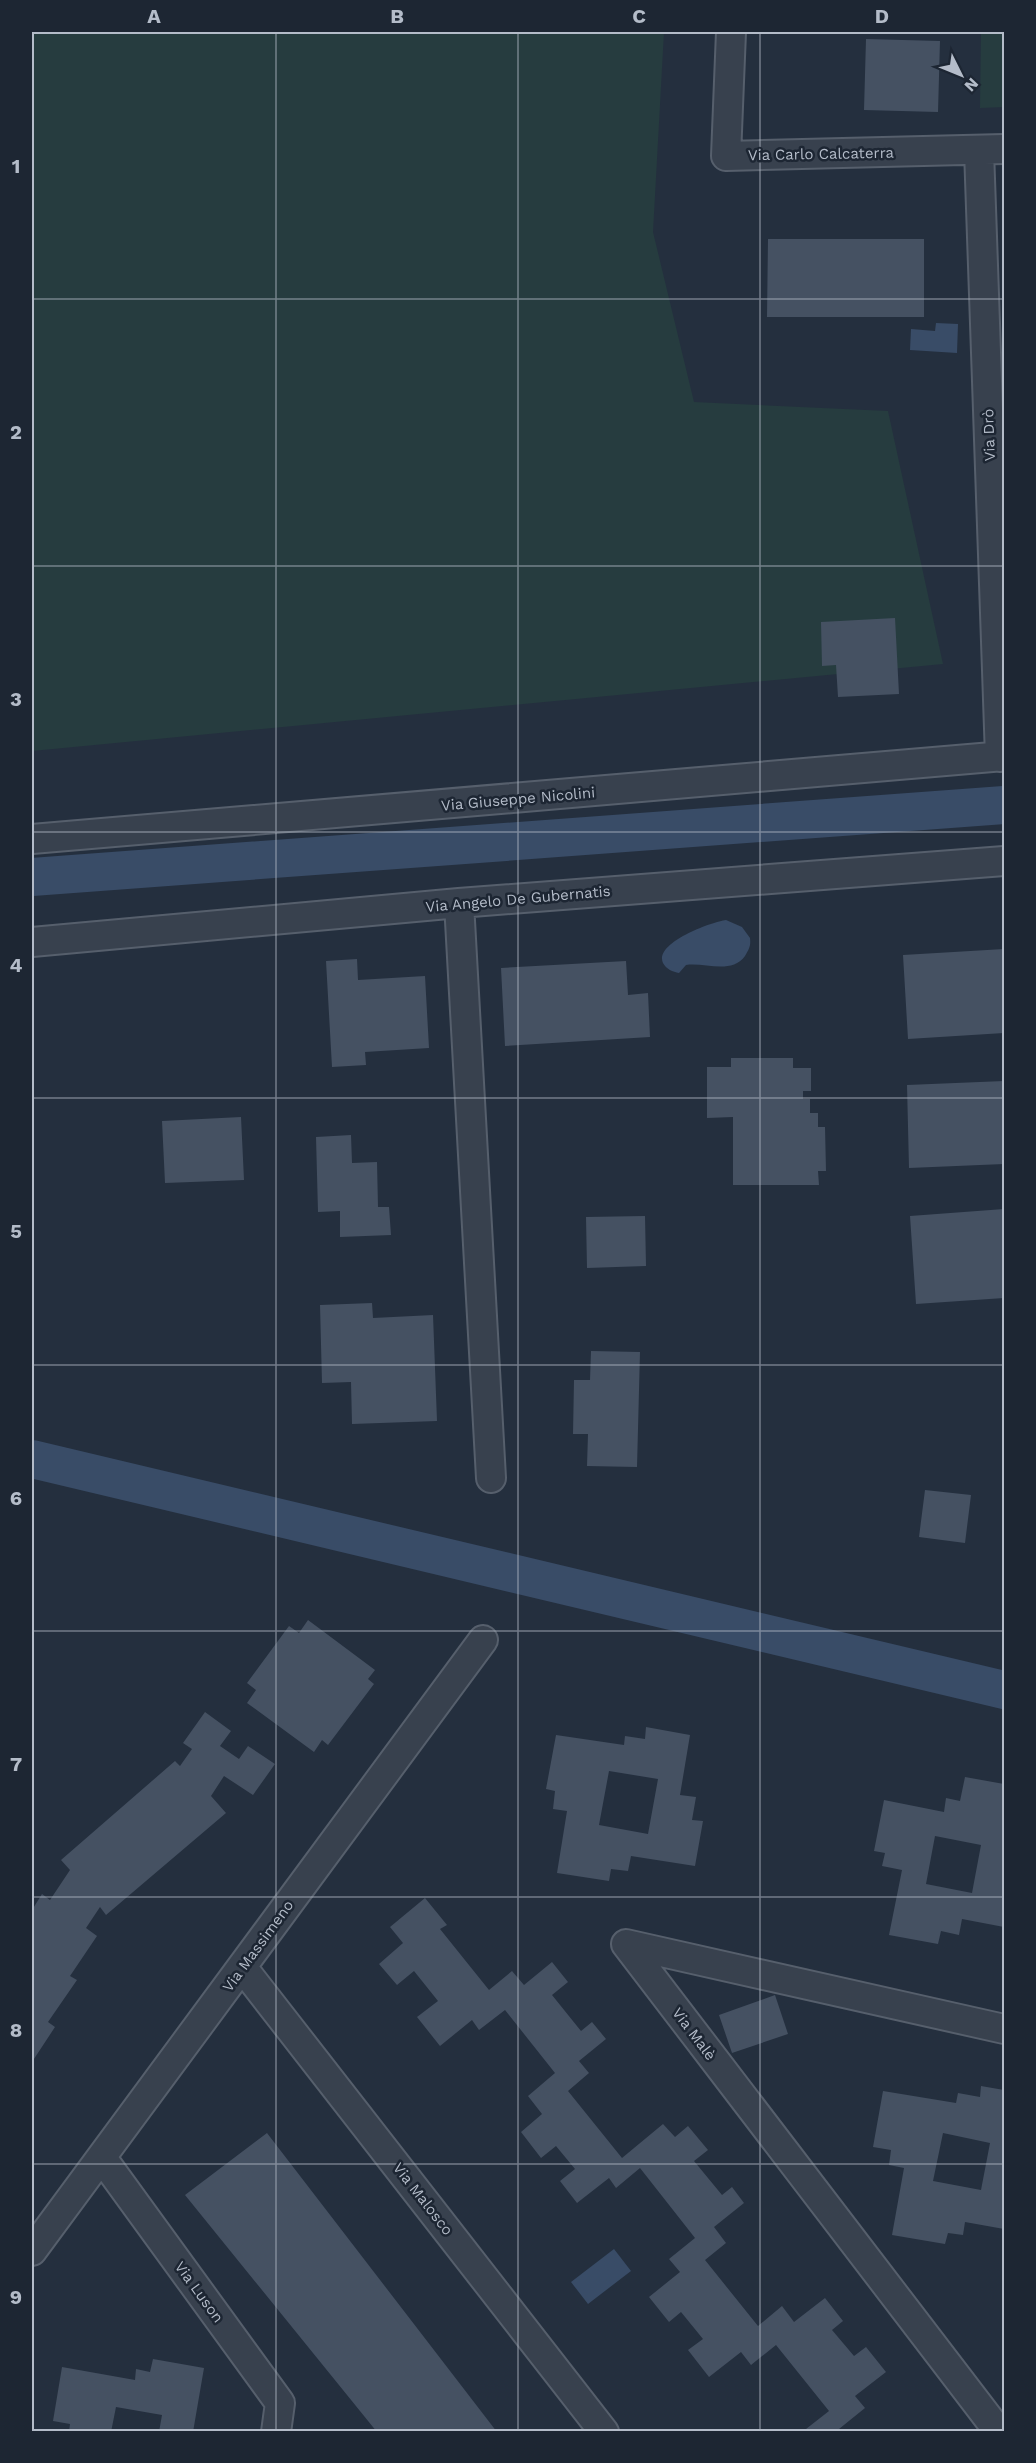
<svg xmlns="http://www.w3.org/2000/svg" width="1036" height="2463" viewBox="0 0 1036 2463" font-family="'Work Sans',sans-serif">
	<style>
		.green { fill: #263c3f }
		.water { fill: #394c67 }
		.lines { fill: none; stroke-linecap: round; stroke-linejoin: round }
		.canal { stroke: #394c67; stroke-width: 38 }
		.building { fill: #455162; fill-rule: evenodd }
		.street-casing { stroke: #565f6c; stroke-width: 32 }
		.street { stroke: #38414e; stroke-width: 28 }
		.grid { fill: none; stroke: #b4bcc9; stroke-width: 1.5; stroke-opacity: 0.55 }
		.labels { text-anchor: middle; stroke-width: 5; stroke-linejoin: round; paint-order: stroke }
		.street-label { font-size: 15px; fill: #b4bcc9; stroke: #1d2633 }
		.neatline { fill: none; stroke: #b4bcc9; stroke-width: 2 }
		.grid-label { font-size: 20px; text-anchor: middle; font-weight: bold; fill: #b4bcc9 }
	</style>
	<rect width="100%" height="100%" fill="#242f3e"/>
	<path class="green" d="M32,32H664L653,232L694,402L888,411L943,664L32,751Z
		M981,32H1004V107L980,108Z"/>
	<path class="water" d="M936,323L958,324L957,353L910,350L911,329L935,331Z
		M726,920L742,927L750,938C751,946 749,949 745,956C731,975 705,962 686,965L679,973C673,972 666,969 663,963C654,943 711,922 726,920Z
		M614,2249L631,2271L588,2304L571,2282Z"/>
	<g class="lines">
		<path class="canal" d="M32,877L1004,805
			M32,1459L1004,1690"/>
	</g>
	<path class="building" d="M866,39L940,41L938,112L864,110Z
		M768,239H924V317H767Z
		M895,618L899,694L838,697L836,665L822,666L821,622Z
		M1004,949V1033L908,1039L903,955Z
		M357,959L358,980L425,976L429,1048L365,1052L366,1065L332,1067L326,961Z
		M626,961L628,995L648,993L650,1037L505,1046L501,968Z
		M731,1058H793V1068H811V1091H803V1099H810V1113H818V1127H825L826,1171H818L819,1185H733V1117L707,1118V1067H731Z
		M1004,1081V1164L909,1168L907,1085Z
		M241,1117L244,1180L165,1183L162,1121Z
		M351,1135L352,1163L377,1162L378,1207H389L391,1235L340,1237V1211L318,1212L316,1137Z
		M1004,1209V1298L916,1304L910,1216Z
		M645,1216L646,1266L587,1268L586,1217Z
		M372,1303L373,1318L433,1315L437,1421L352,1424L351,1382L322,1383L320,1305Z
		M591,1351L640,1352L637,1467L587,1466L588,1434H573L574,1380H590Z
		M925,1490L971,1495L965,1543L919,1537Z
		M308,1620L375,1670L368,1679L374,1684L328,1745L322,1740L314,1752L247,1703L256,1690L247,1683L289,1626L299,1633Z
		M205,1712L231,1731L220,1746L239,1759L248,1746L275,1764L253,1795L224,1776L211,1796L226,1813L106,1915L100,1907L86,1928L97,1936L70,1976L77,1980L48,2022L55,2027L32,2062V1910L42,1894L50,1900L70,1870L61,1860L175,1761L180,1766L192,1749L183,1743Z
		M646,1727L690,1735L680,1795L696,1797L692,1820L703,1821L695,1866L631,1856L628,1871L611,1869L609,1881L557,1873L567,1811L553,1809L555,1791L546,1789L556,1735L624,1745L625,1736L645,1739ZM609,1771L658,1779L648,1834L599,1825Z
		M965,1777L1004,1784V1927L962,1919L959,1935L941,1931L938,1944L889,1935L902,1870L882,1866L885,1853L874,1851L884,1800L944,1812L946,1798L960,1801ZM935,1836L981,1845L972,1893L926,1884Z
		M425,1898L447,1925L440,1929L489,1990L512,1971L524,1985L552,1962L568,1982L552,1995L581,2031L592,2022L606,2039L579,2061L589,2073L568,2091L622,2158L663,2124L675,2137L688,2126L708,2150L694,2161L722,2195L732,2187L744,2203L714,2227L726,2243L705,2260L758,2326L782,2306L794,2322L825,2298L843,2321L832,2330L854,2356L866,2347L886,2372L855,2396L865,2408L839,2429L841,2432H808L806,2429L829,2411L776,2345L751,2365L741,2352L709,2377L688,2350L703,2339L681,2312L669,2322L649,2297L680,2272L669,2259L695,2238L640,2168L616,2188L609,2178L577,2203L560,2181L575,2169L556,2146L541,2158L521,2132L542,2114L528,2096L555,2073L505,2010L479,2030L472,2020L440,2046L417,2017L438,2001L414,1971L397,1985L379,1964L403,1943L390,1927Z
		M775,1995L788,2034L732,2053L719,2015Z
		M981,2086L1004,2090V2229L965,2222L963,2235L948,2233L945,2244L892,2235L904,2168L889,2165L891,2150L873,2147L883,2091L956,2103L958,2093L980,2097ZM943,2133L990,2143L981,2190L933,2181Z
		M267,2133L497,2432H377L185,2195Z
		M153,2359L204,2368L193,2432H159L162,2415L116,2407L111,2432H69L70,2424L53,2421L62,2367L135,2380L136,2369L150,2372Z"/>
	<g class="lines">
		<g class="street-casing">
			<path id="street" d="M731,32L726,156L1004,149
				M979,150L1000,757
				M32,839L1004,756
				M459,903L491,1478
				M32,942L459,903L1004,861
				M242,1967L604,2432
				M102,2158L280,2403L276,2432
				M32,2251L483,1640
				M999,2432L626,1944L1004,2029"/>
		</g>
		<use href="#street" class="street"/>
	</g>
	<path class="grid" d="M276,32V2432M518,32V2432M760,32V2432M32,299H1004M32,566H1004M32,832H1004M32,1098H1004M32,1365H1004M32,1631H1004M32,1897H1004M32,2164H1004"/>
	<g class="labels">
		<g class="street-label">
			<text transform="translate(821 154) rotate(-1)" y="5">Via Carlo Calcaterra</text>
			<text transform="translate(989 435) rotate(-92)" y="5">Via Drò</text>
			<text transform="translate(518 799) rotate(-5)" y="5">Via Giuseppe Nicolini</text>
			<text transform="translate(518 899) rotate(-5)" y="5">Via Angelo De Gubernatis</text>
			<text transform="translate(258 1946) rotate(-54)" y="5">Via Massimeno</text>
			<text transform="translate(694 2034) rotate(53)" y="5">Via Malè</text>
			<text transform="translate(423 2199) rotate(52)" y="5">Via Malosco</text>
			<text transform="translate(199 2292) rotate(54)" y="5">Via Luson</text>
		</g>
	</g>
	<rect width="1036" height="2463" fill="none" stroke="#1d2633" stroke-width="66"/>
	<g transform="translate(961 75) rotate(133)" stroke="#1d2633" stroke-width="4.5" paint-order="stroke">
	<path d="M0-4.5L10 22L0 15L-10 22Z" fill="#b4bcc9"/>
	<text y="-9" font-size="16" font-weight="bold" text-anchor="middle" fill="#b4bcc9">N</text>
	</g>
	<rect x="33" y="33" width="970" height="2397" class="neatline"/>
	<g class="grid-label">
		<text x="154" y="23">A</text>
		<text x="397" y="23">B</text>
		<text x="639" y="23">C</text>
		<text x="882" y="23">D</text>
		<text x="16" y="173">1</text>
		<text x="16" y="439">2</text>
		<text x="16" y="706">3</text>
		<text x="16" y="972">4</text>
		<text x="16" y="1238">5</text>
		<text x="16" y="1505">6</text>
		<text x="16" y="1771">7</text>
		<text x="16" y="2037">8</text>
		<text x="16" y="2304">9</text>
	</g>
</svg>
